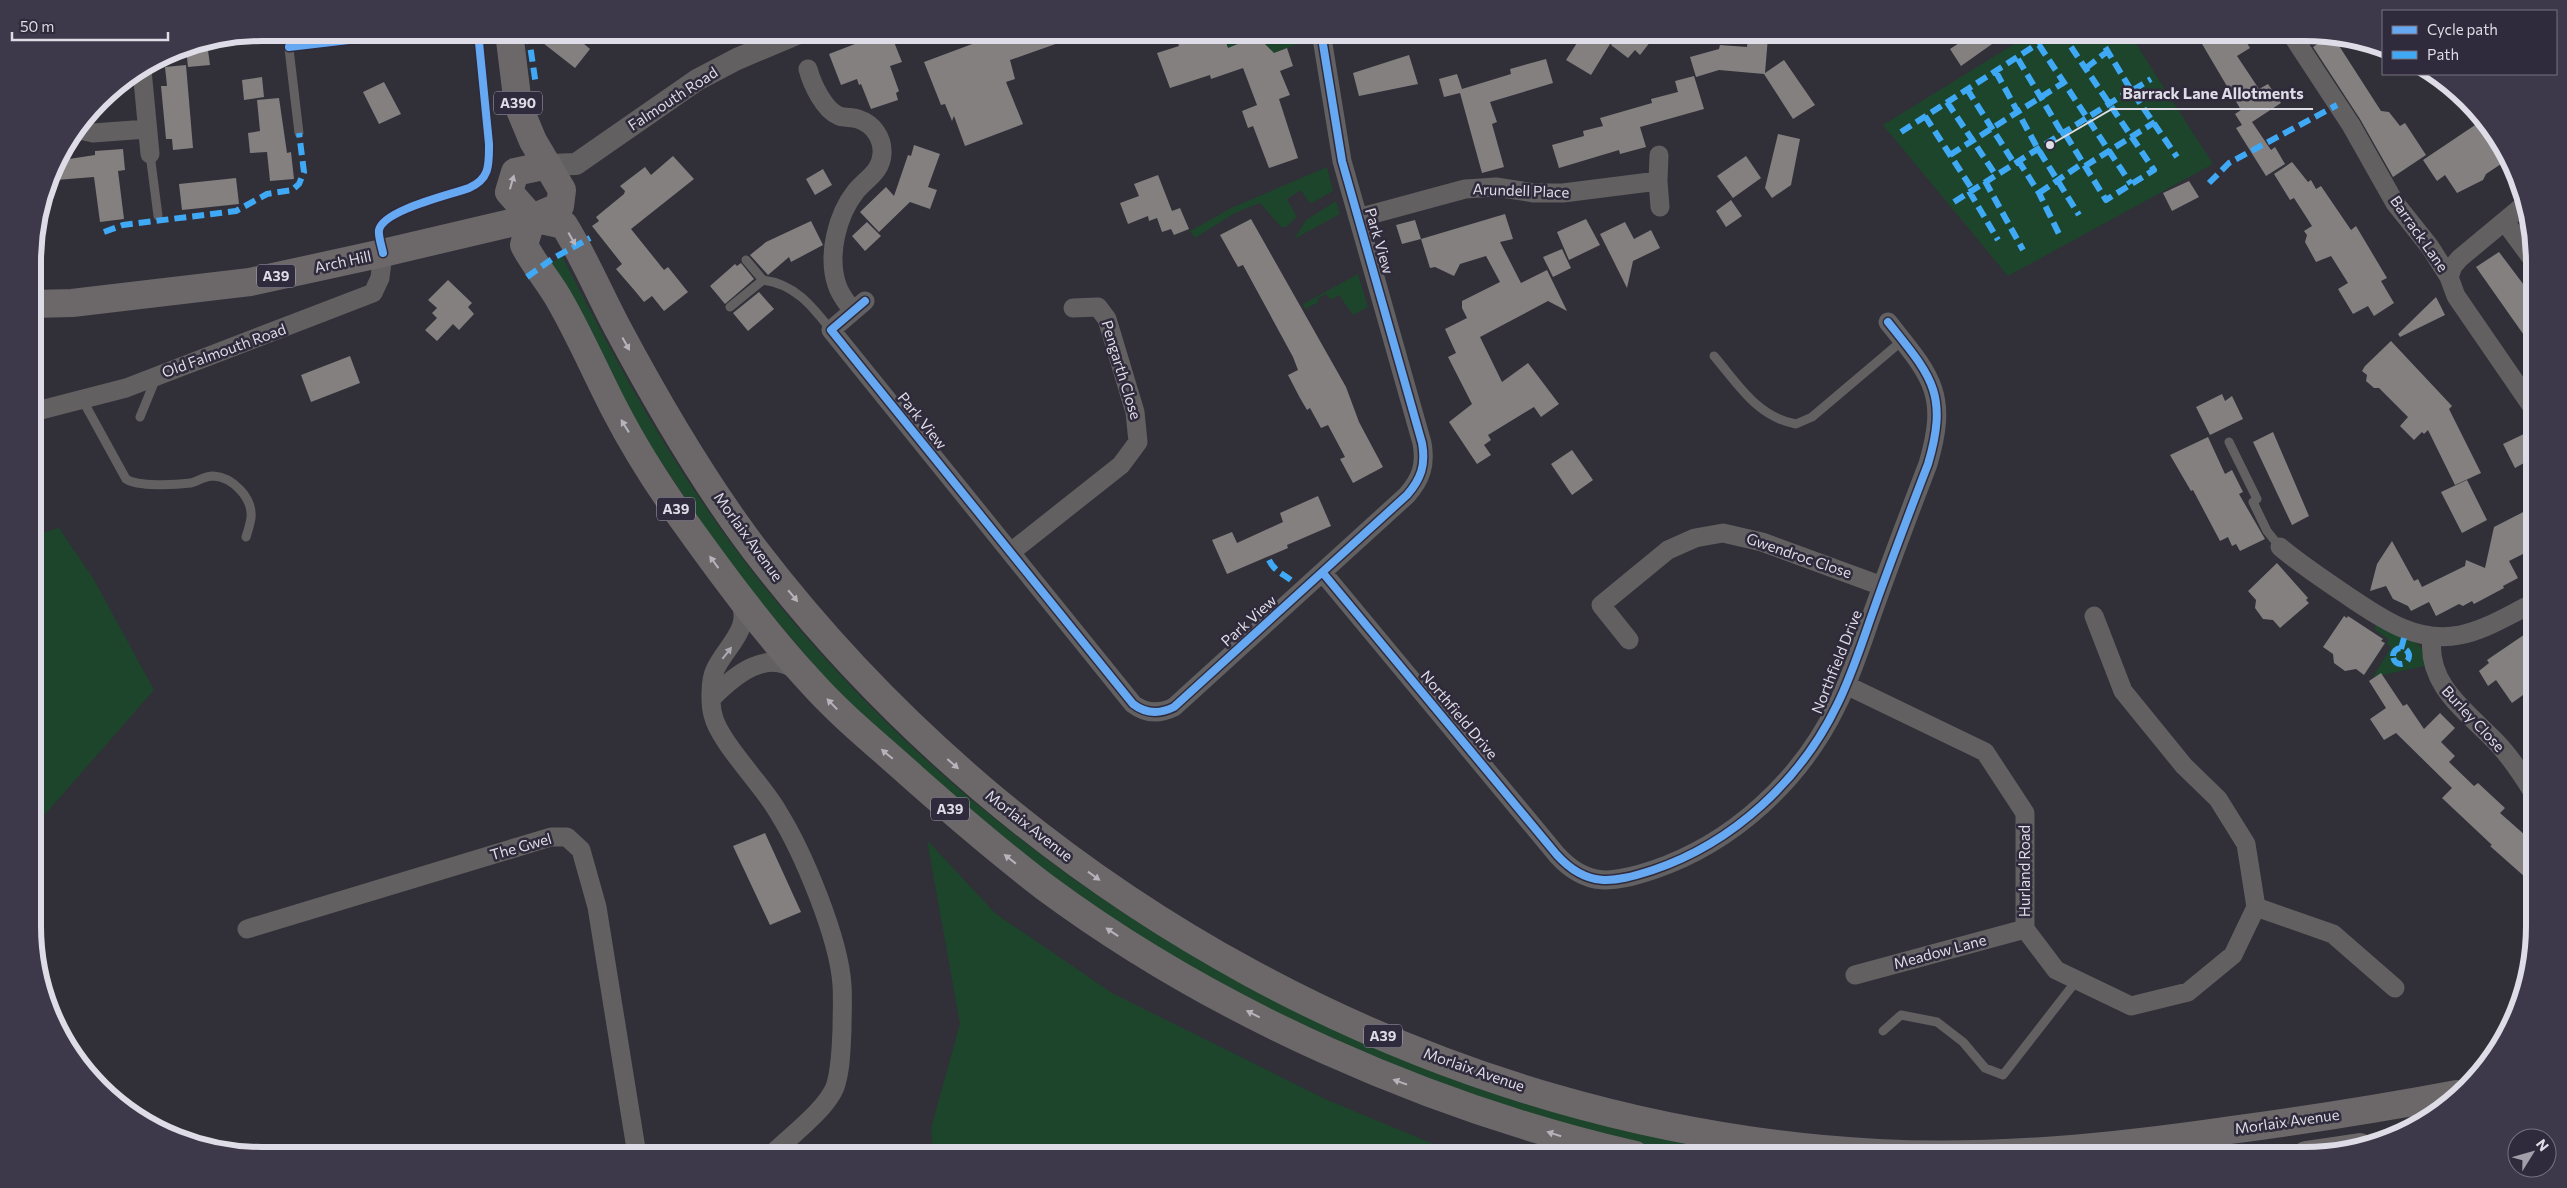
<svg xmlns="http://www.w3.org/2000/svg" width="2567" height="1188" viewBox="0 0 2567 1188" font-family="Commissioner,sans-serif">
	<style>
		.green { fill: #1d452b }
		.building { fill: #848080 }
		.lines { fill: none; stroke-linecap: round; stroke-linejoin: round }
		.service { stroke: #626061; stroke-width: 9 }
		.minor { stroke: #626061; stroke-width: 19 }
		.tertiary { stroke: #626061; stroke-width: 22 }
		.trunk { stroke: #6c686a; stroke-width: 28 }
		.quiet { stroke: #3fa9f5; stroke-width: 6; stroke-dasharray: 12 6; stroke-linecap: butt }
		.cycleway-casing { stroke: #302b3c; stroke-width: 11 }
		.cycleway { stroke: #66a8f1; stroke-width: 8 }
		.oneway { fill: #b6b3bb }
		.oneway2 { fill: #acaab1 }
		.labels { text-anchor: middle; stroke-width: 5; stroke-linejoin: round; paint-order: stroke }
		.shield { fill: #302b3c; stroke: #aaa7b3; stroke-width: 1 }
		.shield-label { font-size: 14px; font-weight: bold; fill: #dedce6 }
		.street-label { font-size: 15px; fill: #dedce6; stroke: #302b3c }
		.rim { fill: none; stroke: #dedce6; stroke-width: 6 }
		.leader { fill: none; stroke: #dedce6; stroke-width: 2 }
		.callout-dot { fill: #dedce6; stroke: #302b3c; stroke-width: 2 }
		.callout-label { font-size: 16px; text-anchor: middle; font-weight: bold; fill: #dedce6; stroke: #302b3c; stroke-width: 5; stroke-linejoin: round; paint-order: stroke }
	</style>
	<rect width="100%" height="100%" fill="#312f38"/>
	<path class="green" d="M1212,33H1307L1309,40L1276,52L1282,70L1257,59L1235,65L1224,36L1215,39Z
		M2032,33H2129L2213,164L2008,276L1883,125Z
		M1327,167L1333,191L1312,203L1309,202L1301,190L1287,199L1297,217L1286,227H1281L1260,203L1235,213L1195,238L1190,231L1231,208Z
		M1336,201L1340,214L1294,239L1306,220Z
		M562,256C614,358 668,459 736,550C928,808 1204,998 1508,1098C1596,1127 1690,1138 1780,1155H1699L1633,1142L1561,1126L1417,1076L1222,989L1126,930L1029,861L837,692L754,594L712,539L645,437L620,394L551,263Z
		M1358,274L1368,307L1353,315L1339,295L1331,300L1326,294L1317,299L1319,302L1305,309L1303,304Z
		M59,528L93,578L154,690L34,827V535Z
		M2376,625C2386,631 2416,640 2420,646C2424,651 2424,659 2425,666L2373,677L2391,647L2387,644L2388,639L2374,629Z
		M927,840L996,914L1112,993L1325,1099L1460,1155H933L931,1128L960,1024Z"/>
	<path class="building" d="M551,32H570L590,49L575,68L543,43Z
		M886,32H890L902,62L890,66L899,91L896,93L898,100L871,109L861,84L859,85L857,79L841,85L829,54Z
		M985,32H1080L1081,35L1010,60L1015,79L1006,82L1023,124L965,146L954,116L952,121L945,104L941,105L924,62L983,40L988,37Z
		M1174,32H1212L1215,39L1224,36L1228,48L1257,36L1274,53L1287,48L1293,66L1280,71L1290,95L1279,99L1298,158L1269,168L1253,126L1248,128L1242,111L1257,105L1243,68L1211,79L1210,75L1170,88L1157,53L1179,46Z
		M1584,32H1592L1610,44L1591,75L1566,60Z
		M1613,32H1658L1640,55L1635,50L1628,58L1611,45L1618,37Z
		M1976,32H2009L1961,66L1950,49Z
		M2195,32H2228L2232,39L2241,33L2250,48L2237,56L2259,89L2268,84L2281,103L2252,122L2271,150L2275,147L2285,164L2266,176L2236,128L2242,125L2235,114L2241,110Z
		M1748,36L1768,37L1765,73L1784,60L1815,105L1793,119L1764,74L1719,70L1696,77L1690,57L1719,49L1720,45L1747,47Z
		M2328,37L2334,38L2381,111L2389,112L2400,126L2405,123L2426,155L2393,177L2360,119L2313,47Z
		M207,43L210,65L188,67L186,48Z
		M1409,55L1418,84L1359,96L1353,73Z
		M1546,59L1553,83L1490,102L1497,122L1492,124L1504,167L1482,173L1460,93L1444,97L1439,79L1457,74L1462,89L1511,74L1510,69Z
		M186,65L193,148L173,150L172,139H166L161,86H167L165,67Z
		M1694,76L1704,109L1640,127L1646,147L1620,154L1619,150L1559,168L1552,145L1584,136L1583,131L1603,126L1600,118L1652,103L1651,99L1678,92L1675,81Z
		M262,77L264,97L244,100L242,80Z
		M384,82L401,114L379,124L363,92Z
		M279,98L287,153L291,152L294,179L270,181L267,152L250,153L248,133L260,131L257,100Z
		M2484,119L2501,147L2498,149L2505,159L2500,162L2501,164L2486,174L2483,180L2457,193L2445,175L2437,181L2423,160Z
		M1778,134L1800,139L1791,185L1772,198L1765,188Z
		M914,145L940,154L928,187L937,190L930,209L910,202L879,232L860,212L886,187L894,196L908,155L911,156Z
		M123,149L125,170L118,171L124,219L100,222L94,177L56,180V161L95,155V151Z
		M673,156L694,179L631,229L664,270L668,267L688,292L664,311L652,296L644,302L635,291L616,269L622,264L592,226L599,221L596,217L624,194L625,191L620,186L645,167L651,175Z
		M1746,156L1761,178L1733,198L1717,176Z
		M2292,162L2308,182L2311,180L2316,189L2321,186L2351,230L2356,226L2387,278L2381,281L2394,303L2374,316L2368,306L2353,314L2338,289L2348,283L2331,256L2316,262L2305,242L2307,235L2304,231L2312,226L2294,198L2290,200L2274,174Z
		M823,169L832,185L815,195L806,179Z
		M1158,175L1172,211L1180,208L1189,229L1174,235L1171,229L1162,232L1157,218L1149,221L1148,216L1128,224L1120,203L1139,196L1134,184Z
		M236,178L239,204L182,210L179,184Z
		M2189,181L2199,197L2172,211L2163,193Z
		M1731,200L1742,216L1726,227L1716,211Z
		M1505,214L1513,239L1500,242L1521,283L1547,270L1567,311L1548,301L1480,337L1502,382L1528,363L1559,404L1541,417L1534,407L1488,435L1491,440L1484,445L1491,455L1477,464L1449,422L1472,404L1448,357L1456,353L1445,329L1467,318L1462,308V301L1500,282L1486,256L1460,264L1454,276L1435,267L1430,268L1421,239Z
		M1251,219L1346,387L1359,422L1383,467L1353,483L1340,459L1345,457L1328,425L1321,428L1310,408L1307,410L1300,398L1288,375L1298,370L1293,357L1243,265L1238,267L1220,235Z
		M1586,219L1600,245L1569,260L1557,232Z
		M1415,220L1421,239L1402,244L1396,225Z
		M811,221L823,245L791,262L789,257L768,275L750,255L766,242Z
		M867,222L881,236L865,251L852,236Z
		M1625,222L1634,239L1651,230L1660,248L1633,261L1627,288L1600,234Z
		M1562,249L1571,268L1553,277L1543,257Z
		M2499,252L2533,297V348L2476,267Z
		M741,263L754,279L725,304L710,286L735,264L737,266Z
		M448,280L472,303L468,307L474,314L459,330L453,324L437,341L425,330L437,318L432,313L437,308L428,300Z
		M759,292L774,309L748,331L733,313Z
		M2436,297L2445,315L2400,337L2398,334Z
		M2391,341L2452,406L2449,409L2481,473L2455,485L2428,430L2424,434L2422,432L2414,440L2400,426L2408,417L2379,388H2374L2366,381L2367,375L2362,371L2365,366Z
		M350,356L360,383L311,402L301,375Z
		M2222,394L2225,401L2232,396L2243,419L2210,435L2196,407Z
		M2273,432L2309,516L2292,525L2253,442Z
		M2526,433L2533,447V458L2515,468L2503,444Z
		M2208,437L2225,474L2232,470L2243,492L2239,494L2265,539L2240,551L2236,544L2232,546L2228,537L2220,541L2193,490L2191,491L2170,455Z
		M1572,450L1593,480L1572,495L1551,464Z
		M2467,480L2487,520L2462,533L2441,492Z
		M1318,496L1331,526L1287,545L1288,548L1227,574L1212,540L1232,532L1237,543L1283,522L1280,513Z
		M2533,507V549L2509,561L2518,578L2503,586L2504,588L2474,604L2472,601L2463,606L2459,604L2436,616L2429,602L2411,611L2408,606L2393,599L2386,586L2370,591L2377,564L2392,541L2414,581L2418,579L2422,587L2465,566L2466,560L2485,568L2494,527Z
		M2277,563L2308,598L2306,600L2309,603L2280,628L2273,620L2263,619L2255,608L2256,600L2248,591Z
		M2344,616L2347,618L2348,616L2383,639L2381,641L2385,643L2364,675L2356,669L2345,671L2334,663L2333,654L2323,647Z
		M2534,628V687L2512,703L2496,680L2488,686L2479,671L2489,663L2487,660Z
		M2381,673L2403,706L2407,704L2424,729L2440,713L2455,728L2441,742L2455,756L2449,762L2474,786L2478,783L2505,808L2500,813L2534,843V866L2525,877L2490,846L2492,845L2442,798L2452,788L2396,733L2384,740L2370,719L2386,708L2369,681Z
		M765,833L801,912L770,925L733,846Z"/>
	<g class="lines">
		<path class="service" d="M287,32L299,133
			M150,154L158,216
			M746,260L763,280
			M730,307L763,280C795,284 812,306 831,330
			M1714,356C1738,384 1757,417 1796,424L1812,417L1903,340
			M82,399L126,479C138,487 175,485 191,483C198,481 205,476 213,476C233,477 253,498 251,518C250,524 248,531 246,537
			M140,417L156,378
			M2229,442L2257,499L2253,502L2267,531L2280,547
			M1883,1031L1901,1015L1937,1022L1963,1042L1985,1068L2003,1075L2077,980"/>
		<path class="minor" d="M2290,32L2351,125L2395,203L2430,247L2449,277L2456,296L2533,408
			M808,69C812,84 824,110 839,116C845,118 852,117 858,119C874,124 883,139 882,154C881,172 866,179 856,191C837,215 827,255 837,285C840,295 847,303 853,311
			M142,70L150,154
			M80,130L93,133L147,129
			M1659,155L1658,181L1660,207
			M1358,218L1465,189L1496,187L1534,193H1563L1658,181
			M2505,222L2533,260
			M2449,277L2453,266L2460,258L2525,204
			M865,301L831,330L1133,704C1146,714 1160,714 1174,707L1407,495C1421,479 1426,465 1422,443L1342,161L1321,32
			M33,412L126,388L373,293L380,278L383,253
			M2280,547C2299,563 2320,577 2342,592C2378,616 2414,644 2460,635C2486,630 2510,614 2534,603
			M1011,552L1121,465L1138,442L1135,412L1107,319L1098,307L1073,308
			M1323,573L1557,855C1587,888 1613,883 1653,870C1733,843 1801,780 1837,705C1853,673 1863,639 1875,606C1892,558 1910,511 1928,464C1949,393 1931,376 1888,322
			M739,599C754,628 725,647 715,670C710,680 710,704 713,715C719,742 763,785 778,812C803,852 839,938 842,985C843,1000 842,1015 842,1030C841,1049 841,1069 835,1087C826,1110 789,1137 771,1155
			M2432,637C2426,686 2468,712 2498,744C2512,759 2523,776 2534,794
			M1629,640L1601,605L1668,550L1695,538L1723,533L1762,542L1882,586
			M1846,685L1985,752L2025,813V929L2056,970L2131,1006L2188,992L2233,955L2256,907L2246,844L2218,799L2184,766L2123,691L2094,616
			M713,697C735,675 767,648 797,671
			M2256,907L2333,934L2395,988
			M247,929L551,837H567L581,850L597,907L637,1155
			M1855,975L2025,929"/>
		<path class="tertiary" d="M548,165L576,164L697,80L737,59L801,32"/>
		<path class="trunk" d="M532,218L564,225C584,257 599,293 617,327C658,404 702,480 755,550C1021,898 1438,1130 1878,1153C1997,1159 2114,1147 2231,1130C2307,1120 2382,1108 2457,1094
			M532,218L524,245C533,263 550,283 560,301C580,336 596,373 614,408C633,445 657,483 681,517C721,573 763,630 810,681C842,717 879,746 914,778C957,816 1000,853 1046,888C1215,1013 1430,1108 1635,1155
			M532,218L509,192L515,172L548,165
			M33,304L72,303L250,282L383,253L532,218L560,206L562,190L533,141L518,105L509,32
			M2306,1155L2360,1147"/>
		<path class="quiet" d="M528,32L536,85
			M2061,32L2154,170L2106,200L2064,132
			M2096,32L2131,90L2177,157
			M2039,45L2131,184
			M2018,59L2062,133
			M2086,68L2108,51
			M1996,72L2038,149L2079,215
			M1967,89L2014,163
			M2133,90L2151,79
			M1947,102L1995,174
			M1925,116L1972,189
			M1901,132L2056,32
			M1950,155L2063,83
			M2018,160L2039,193L2060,236
			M2085,166L2155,122
			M1985,181L2023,250
			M2209,183L2229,163L2337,105
			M1969,191L1998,240
			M2039,193L2083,163
			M1954,202L2131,90
			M104,232L123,225L236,211L267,194L292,190L299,184L304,172L299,133
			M527,277L552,259L590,238
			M1269,560C1275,573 1287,575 1295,584
			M2393 656a8 8 0 1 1 16 0a8 8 0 1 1-16 0Z
			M2401,649L2404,638"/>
		<g class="cycleway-casing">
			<path id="cycleway" d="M289,47L400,34
				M383,253C382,247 378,237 379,230C383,210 450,195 469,188C490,179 489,165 489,144L478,32
				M865,301L831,330L1133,704C1146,714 1160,714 1174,707L1407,495C1421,479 1426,465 1422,443L1342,161L1321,32
				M1323,573L1557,855C1587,888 1613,883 1653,870C1733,843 1801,780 1837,705C1853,673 1863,639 1875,606C1892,558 1910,511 1928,464C1949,393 1931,376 1888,322"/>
		</g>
		<use href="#cycleway" class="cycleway"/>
	</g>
	<defs><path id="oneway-solid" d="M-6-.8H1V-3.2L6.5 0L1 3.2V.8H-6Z" transform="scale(1.25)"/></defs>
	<g class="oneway">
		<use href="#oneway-solid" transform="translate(512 182) rotate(-74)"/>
		<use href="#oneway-solid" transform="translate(572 239) rotate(61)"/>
		<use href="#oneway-solid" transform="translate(626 344) rotate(61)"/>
		<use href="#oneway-solid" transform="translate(625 426) rotate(-122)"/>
		<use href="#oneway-solid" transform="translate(714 562) rotate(-126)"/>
		<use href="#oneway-solid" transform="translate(793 596) rotate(50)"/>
		<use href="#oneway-solid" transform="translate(832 704) rotate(-134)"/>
		<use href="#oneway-solid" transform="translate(887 754) rotate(-140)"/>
		<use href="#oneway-solid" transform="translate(953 764) rotate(41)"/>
		<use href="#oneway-solid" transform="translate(1010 859) rotate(-142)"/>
		<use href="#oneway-solid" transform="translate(1094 876) rotate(36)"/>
		<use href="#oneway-solid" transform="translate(1112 932) rotate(-146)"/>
		<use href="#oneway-solid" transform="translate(1253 1014) rotate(-153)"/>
		<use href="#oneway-solid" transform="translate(1400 1082) rotate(-160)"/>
		<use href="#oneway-solid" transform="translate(1554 1134) rotate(-163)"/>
	</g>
	<use class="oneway2" href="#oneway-solid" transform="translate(727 653) rotate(-52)"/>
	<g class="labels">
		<g class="shield">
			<rect x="494" y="91.5" width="48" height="23" rx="4"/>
			<rect x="257" y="264.5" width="38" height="23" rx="4"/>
			<rect x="657" y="497.5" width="38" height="23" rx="4"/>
			<rect x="931" y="797.5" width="38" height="23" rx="4"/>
			<rect x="1364" y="1024.5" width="38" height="23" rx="4"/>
		</g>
		<g class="shield-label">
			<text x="518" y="108">A390</text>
			<text x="276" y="281">A39</text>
			<text x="676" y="514">A39</text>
			<text x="950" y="814">A39</text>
			<text x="1383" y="1041">A39</text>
		</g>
		<g class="street-label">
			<text transform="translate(673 99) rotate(-33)" y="5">Falmouth Road</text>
			<text transform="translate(1521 191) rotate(2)" y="5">Arundell Place</text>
			<text transform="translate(2419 234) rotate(55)" y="5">Barrack Lane</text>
			<text transform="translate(1379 241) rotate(74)" y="5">Park View</text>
			<text transform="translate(343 262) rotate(-12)" y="5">Arch Hill</text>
			<text transform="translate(224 351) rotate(-20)" y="5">Old Falmouth Road</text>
			<text transform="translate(1121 370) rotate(73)" y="5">Pengarth Close</text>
			<text transform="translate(922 421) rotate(51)" y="5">Park View</text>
			<text transform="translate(748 537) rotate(54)" y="5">Morlaix Avenue</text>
			<text transform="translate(1799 556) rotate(19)" y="5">Gwendroc Close</text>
			<text transform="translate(1249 621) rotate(-42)" y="5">Park View</text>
			<text transform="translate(1837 662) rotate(-68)" y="5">Northfield Drive</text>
			<text transform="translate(1459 715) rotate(50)" y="5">Northfield Drive</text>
			<text transform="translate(2473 719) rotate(47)" y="5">Burley Close</text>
			<text transform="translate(1029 826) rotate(38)" y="5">Morlaix Avenue</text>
			<text transform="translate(521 847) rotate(-16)" y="5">The Gwel</text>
			<text transform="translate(2025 871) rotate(-90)" y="5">Hurland Road</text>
			<text transform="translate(1940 952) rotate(-15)" y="5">Meadow Lane</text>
			<text transform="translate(1474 1070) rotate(19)" y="5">Morlaix Avenue</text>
			<text transform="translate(2287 1122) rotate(-8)" y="5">Morlaix Avenue</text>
		</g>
	</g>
	<path d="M0 0H2567V1188H0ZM262 41H2305A221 221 0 0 1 2526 262V926A221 221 0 0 1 2305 1147H262A221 221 0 0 1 41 926V262A221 221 0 0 1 262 41Z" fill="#3e394a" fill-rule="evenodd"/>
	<path class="rim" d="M262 41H2305A221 221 0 0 1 2526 262V926A221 221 0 0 1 2305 1147H262A221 221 0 0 1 41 926V262A221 221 0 0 1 262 41Z"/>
	<path class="leader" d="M2050 145L2112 109H2313"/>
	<circle class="callout-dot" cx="2050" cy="145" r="5"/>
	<g class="callout-label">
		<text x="2213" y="99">Barrack Lane Allotments</text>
	</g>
	<rect x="2382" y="10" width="175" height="65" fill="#302b3c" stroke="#767280"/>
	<rect x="2392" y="26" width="25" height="8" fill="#66a8f1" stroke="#767280"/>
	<text x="2427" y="35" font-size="15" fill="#dedce6">Cycle path</text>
	<rect x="2392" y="51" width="25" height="8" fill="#3fa9f5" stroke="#767280"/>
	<text x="2427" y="60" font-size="15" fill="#dedce6">Path</text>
	<g transform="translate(2532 1153) rotate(53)"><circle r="24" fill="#302b3c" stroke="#767280"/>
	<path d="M0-4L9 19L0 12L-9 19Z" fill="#a19fa9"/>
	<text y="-8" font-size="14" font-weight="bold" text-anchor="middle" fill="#dedce6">N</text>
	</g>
	<path d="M12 32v8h156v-8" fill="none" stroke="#dedce6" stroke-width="2.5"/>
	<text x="20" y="32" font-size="15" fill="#dedce6" stroke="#302b3c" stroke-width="4" paint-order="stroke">50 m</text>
</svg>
